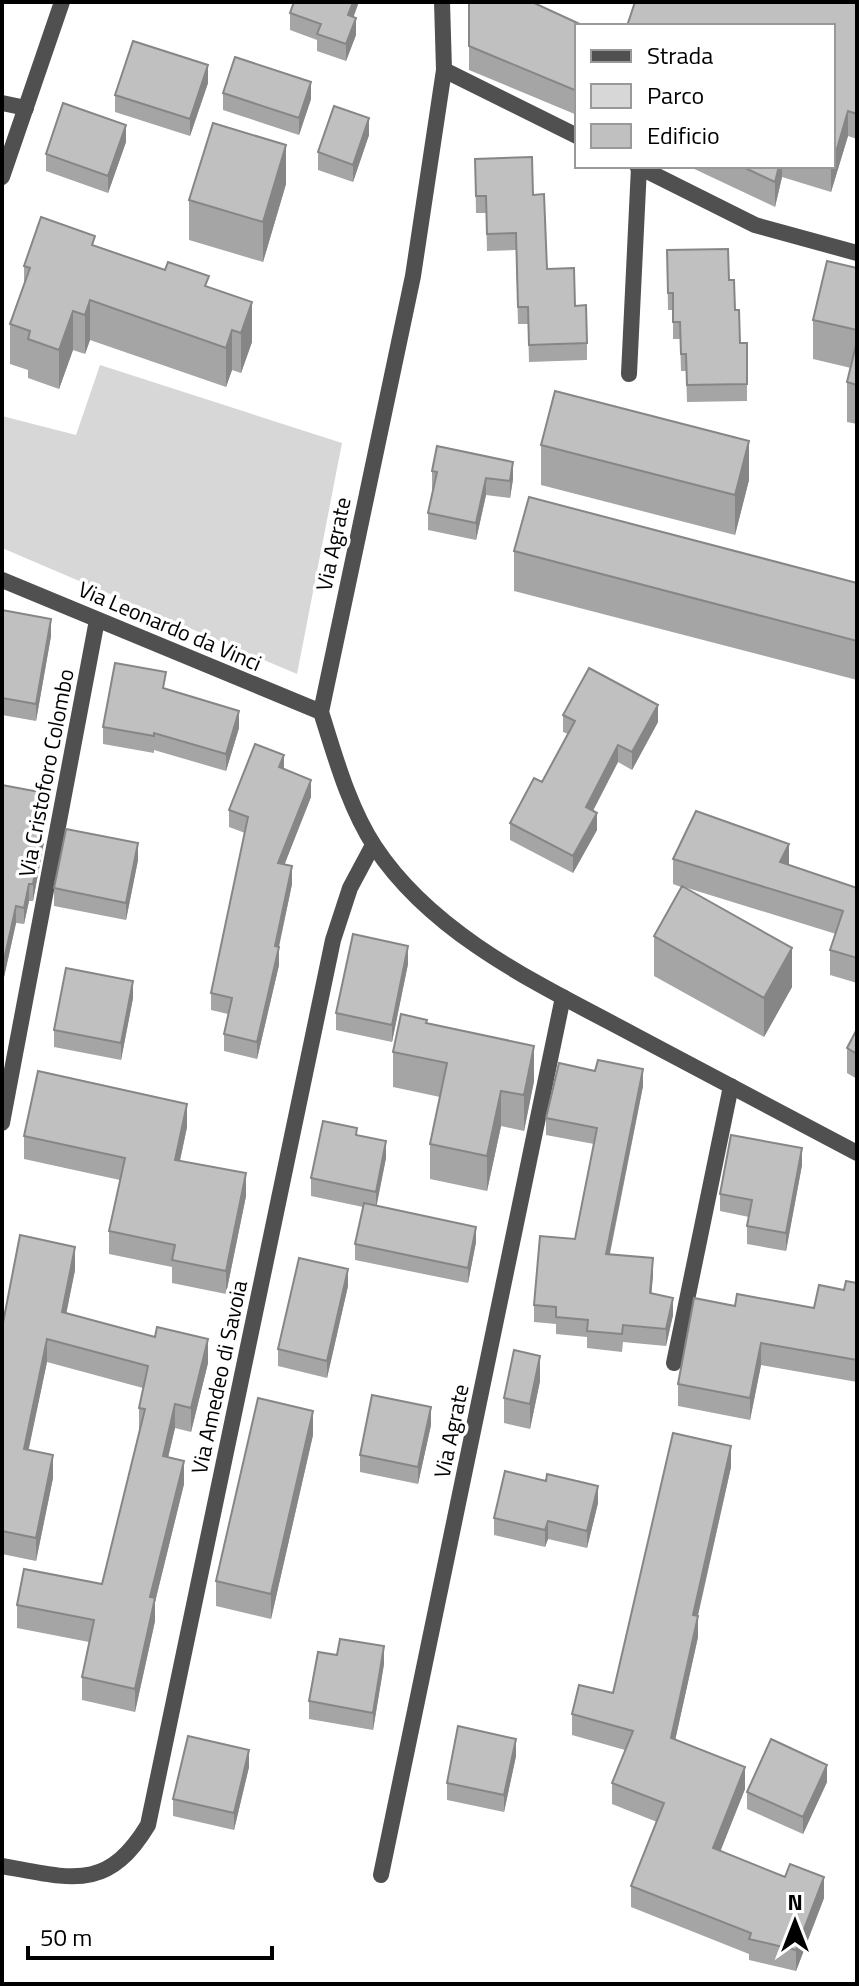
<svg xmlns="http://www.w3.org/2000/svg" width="859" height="1986" viewBox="0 0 859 1986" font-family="'Titillium Web',sans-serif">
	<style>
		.green { fill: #d7d7d7 }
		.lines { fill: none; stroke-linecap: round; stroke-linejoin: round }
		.service { stroke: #505050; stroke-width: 16 }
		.minor { stroke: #505050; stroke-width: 16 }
		.tertiary { stroke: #505050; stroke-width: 16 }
		.wall { fill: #a5a5a5 }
		.shaded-wall { fill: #868686 }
		.building { fill: #c0c0c0; stroke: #868686; stroke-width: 2 }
		.labels { text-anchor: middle; stroke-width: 7; stroke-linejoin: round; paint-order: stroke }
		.street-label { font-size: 22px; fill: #000; stroke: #fff }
	</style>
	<rect width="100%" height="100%" fill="#fff"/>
	<path class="green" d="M100,365L342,443L297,674L2,548V416L76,435Z"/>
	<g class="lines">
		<path class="service" d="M2,103L26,108"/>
		<path class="minor" d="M444,70L577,136
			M637,166L755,225L857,253
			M2,177L62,2
			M629,374L639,167
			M2,1123L97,620
			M674,1363L731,1086
			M2,1866C70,1878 107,1893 148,1825L333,940L350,888L373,845
			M381,1875L563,997"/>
		<path class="tertiary" d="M442,2L444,70L413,276L321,712C335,756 349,808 375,847C435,938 545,987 638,1037C711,1076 784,1115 857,1153
			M2,580L321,712"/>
	</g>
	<path class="wall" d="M469,2L577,26V115L469,70Z
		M857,2V139L848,136L831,192L782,177L775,207L688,166H833Z
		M290,13L354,17L356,35L346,61L317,51V40L290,30Z
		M208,83L190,136L115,112V95Z
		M223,93L311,99L299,135L223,110Z
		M369,135L353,182L318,170V152Z
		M126,142L108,193L46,171V154Z
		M475,159L533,195L547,269L575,306L587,343V360L529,362L528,324H518L516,250L487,251L486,213H476Z
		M286,184L263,262L189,240V200Z
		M95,246L209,287L252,342L241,373L232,370L226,387L90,340L85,354L73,350L59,389L28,378V370L10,364V324L24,284V266Z
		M667,250L729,280L740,343H747V401L687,402L686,371H681L680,339H673V310H668Z
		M857,268V424L847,422V382L851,368L813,359V320Z
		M541,445L749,480L735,535L541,485Z
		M432,471L513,479L510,498L486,495L476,540L428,530V513L433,489H432Z
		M514,551L857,583V680L514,591Z
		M2,610L51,636L36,721L2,715Z
		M166,689L239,728L226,771L154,750V753L103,744V727Z
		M563,715L658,722L632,770L618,762L593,811L597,830L573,873L510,840V823L542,782L568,734L563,732Z
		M284,769L311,797L284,865L292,884L279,947V965L257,1059L224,1051V1034L228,1014L211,1010V993L245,833L229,827V810Z
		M2,785L45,810L43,825L44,842L33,901H29L24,924L16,923L2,986Z
		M673,859L789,865L857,888V983L830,975V950L836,934L684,887L792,987L764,1037L654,976V936L681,887L673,884Z
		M138,860L126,920L54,906V888Z
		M408,964L392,1042L336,1030V1013Z
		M133,998L121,1060L54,1047V1030Z
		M427,1024L534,1081L524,1131L501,1126L487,1191L430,1179V1144L440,1097L393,1087V1052Z
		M857,1029V1079L847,1073V1048Z
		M643,1086L610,1254L653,1275L651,1294L673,1315L666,1346L623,1342L622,1352L587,1348V1337L556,1334V1324L534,1322V1305L575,1239L594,1144L546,1135V1118Z
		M187,1127L180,1161L246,1196L226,1294L172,1283V1267L109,1254V1231L120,1180L24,1159V1136Z
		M357,1135L386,1158L376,1206L476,1242L468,1283L355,1260V1244L363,1207L311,1196V1178Z
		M802,1165L786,1251L747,1244V1226L749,1217L720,1211V1194Z
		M75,1270L66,1313L208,1363L191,1432L175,1428L168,1457L184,1484L155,1602V1621L135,1712L82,1700V1677L89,1642L17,1628V1605L102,1584L140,1431H139V1408L143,1388L47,1362L28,1450L53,1478L36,1561L2,1554V1328Z
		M857,1283V1382L761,1365L750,1420L678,1406V1384L735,1306L814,1308Z
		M348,1286L327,1378L278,1366V1349Z
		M540,1381L530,1429L504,1423V1398Z
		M431,1425L418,1484L360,1472V1455Z
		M313,1435L271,1619L216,1606V1581Z
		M731,1467L698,1616V1637L675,1740L745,1789L720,1851L824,1898L796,1971L749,1960V1954L631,1907V1886L657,1822L612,1804V1783L625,1750L572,1735V1714L613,1693Z
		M598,1503L587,1548L548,1539L545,1547L494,1535V1518Z
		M384,1664L373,1730L309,1719V1701Z
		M516,1756L504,1812L447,1800V1783Z
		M249,1767L234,1830L173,1816V1799Z
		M827,1782L803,1834L747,1809V1792Z"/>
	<path class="shaded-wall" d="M353,2H359L348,32V15Z
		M356,18V35L346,61V44Z
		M208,65V83L190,136V119Z
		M311,82V99L299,135V118Z
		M848,111V136L831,192V167L833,166V162Z
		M369,118V135L353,182V165Z
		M126,125V142L108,193V176Z
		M286,145V184L263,262V222Z
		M779,166H782V177L775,207V182Z
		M90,300V340L85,354V315Z
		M252,302V342L241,373V333Z
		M73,311V350L59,389V350Z
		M232,330V370L226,387V348Z
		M749,441V480L735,535V495Z
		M513,462V479L510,498V481Z
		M486,478V495L476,540V523Z
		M51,619V636L36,721V704Z
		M658,705V722L632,770V752Z
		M239,711V728L226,771V754Z
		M618,745V762L586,824V807Z
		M284,755V772L279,767Z
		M311,780V797L278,881V863Z
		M45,793V810L40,841V824Z
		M597,813V830L573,873V856Z
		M44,825V842L33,901V884Z
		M138,843V860L126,920V903Z
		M789,844V868L780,862Z
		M292,866V884L275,964V946Z
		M29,884V901L24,924V908Z
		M16,906V923L2,986V969Z
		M408,946V964L392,1042V1025Z
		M279,947V965L257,1059V1042Z
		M792,948V987L764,1037V998Z
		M133,981V998L121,1060V1043Z
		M534,1046V1081L524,1131V1095Z
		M643,1069V1086L606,1271V1254Z
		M501,1091V1126L487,1191V1156Z
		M187,1104V1127L175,1183V1160Z
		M386,1141V1158L376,1209V1192Z
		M802,1148V1165L786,1251V1233Z
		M246,1173V1196L226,1294V1271Z
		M476,1227V1242L468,1283V1268Z
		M75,1247V1270L62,1335V1312Z
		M653,1258V1275L650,1311V1293Z
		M348,1269V1286L327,1378V1361Z
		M673,1298V1315L666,1346V1329Z
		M47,1339V1362L24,1472V1449Z
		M208,1339V1363L191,1432V1408Z
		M761,1343V1365L750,1420V1398Z
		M540,1356V1381L530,1429V1404Z
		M175,1404V1428L163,1479V1456Z
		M431,1407V1425L418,1484V1467Z
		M313,1411V1435L271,1619V1594Z
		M731,1446V1467L693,1636V1615Z
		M53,1455V1478L36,1561V1538Z
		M184,1461V1484L155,1602V1621L135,1712V1689L150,1597Z
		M598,1486V1503L587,1548V1531Z
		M548,1521V1539L545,1547V1530Z
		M698,1616V1637L671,1759V1738Z
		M384,1646V1664L373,1730V1713Z
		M516,1739V1756L504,1812V1795Z
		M249,1750V1767L234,1830V1813Z
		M827,1765V1782L803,1834V1817Z
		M745,1767V1789L713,1870V1848Z
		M824,1877V1898L796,1971V1950Z"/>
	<path class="building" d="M294,2H353L348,15L356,18L346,44L317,34L321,24L290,13Z
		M469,2H532L584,26H577V91L469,46Z
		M635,2H857V114L848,111L833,162V26H627Z
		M133,41L208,65L190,119L115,95Z
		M235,57L311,82L299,118L223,93Z
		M63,103L126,125L108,176L46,154Z
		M334,106L369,118L353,165L318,152Z
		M213,123L286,145L263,222L189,200Z
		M532,157L533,195L544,194L547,269L574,268L575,306L586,305L587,343L529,345L528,307H518L516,233L487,234L486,196H476L475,159Z
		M741,166H779L775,182Z
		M41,217L95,236L92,245L165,270L168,262L209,276L205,286L252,302L241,333L232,330L226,348L90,300L85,315L73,311L59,350L28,339L30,331L10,324L30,268L24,266Z
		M728,249L729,280H734L735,310H739L740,343H747V384L687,385L686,354H681L680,322H673V293H668L667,250Z
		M827,261L857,268V330L813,320Z
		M857,341V385L847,382Z
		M555,391L749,441L735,495L541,445Z
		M437,446L513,462L510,481L486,478L476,523L428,513L437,472L432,471Z
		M529,497L857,583V641L514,551Z
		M2,610L51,619L36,704L2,698Z
		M115,663L166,672L163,688L239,711L226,754L154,733V736L103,727Z
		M589,668L658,705L632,752L618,745L586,807L597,813L573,856L510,823L534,778L542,782L575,721L563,715Z
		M255,744L284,755L279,767L311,780L278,863L292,866L275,946L279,947L257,1042L224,1034L232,998L211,993L248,817L229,810Z
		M2,785L45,793L40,824L44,825L33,884H29L24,908L16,906L2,969Z
		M696,811L789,844L780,862L857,888V958L830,950L843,911L673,859Z
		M66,829L138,843L126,903L54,888Z
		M682,886L792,948L764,998L654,936Z
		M353,934L408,946L392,1025L336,1013Z
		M66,968L133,981L121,1043L54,1030Z
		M401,1014L427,1020L426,1023L534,1046L524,1095L501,1091L487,1156L430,1144L447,1063L393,1052Z
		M857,1029V1054L847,1048Z
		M598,1060L643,1069L606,1254L653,1258L650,1293L673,1298L666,1329L623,1325L622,1334L587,1331L588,1320L556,1317V1307L534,1305L540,1236L575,1239L597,1128L546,1118L559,1063L595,1071Z
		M38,1071L187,1104L175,1160L246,1173L226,1271L172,1260L175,1245L109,1231L125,1158L24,1136Z
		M323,1121L357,1128L356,1135L386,1141L376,1192L311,1178Z
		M731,1135L802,1148L786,1233L747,1226L752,1200L720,1194Z
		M364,1203L476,1227L468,1268L355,1244Z
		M20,1235L75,1247L62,1312L155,1337L157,1327L208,1339L191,1408L175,1404L163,1456L184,1461L150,1597L155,1598L135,1689L82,1677L94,1620L17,1605L24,1569L102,1584L145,1409L139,1408L148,1366L47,1339L24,1449L53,1455L36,1538L2,1531V1328Z
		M299,1258L348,1269L327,1361L278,1349Z
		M846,1281L857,1283V1360L761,1343L750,1398L678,1384L694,1298L735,1306L737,1294L814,1308L819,1285L844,1290Z
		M514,1350L540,1356L530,1404L504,1398Z
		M372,1395L431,1407L418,1467L360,1455Z
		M258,1398L313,1411L271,1594L216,1581Z
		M673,1433L731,1446L693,1615L698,1616L671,1738L745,1767L713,1848L785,1877L790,1864L824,1877L796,1950L749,1939L751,1933L631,1886L664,1803L612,1783L633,1731L572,1714L579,1685L613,1693Z
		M505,1471L546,1481L547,1474L598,1486L587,1531L548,1521L545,1530L494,1518Z
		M340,1639L384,1646L373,1713L309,1701L318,1652L337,1655Z
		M458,1726L516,1739L504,1795L447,1783Z
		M188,1736L249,1750L234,1813L173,1799Z
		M771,1739L827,1765L803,1817L747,1792Z"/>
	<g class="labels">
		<g class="street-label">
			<text transform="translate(333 544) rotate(-78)" y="8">Via Agrate</text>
			<text transform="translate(170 626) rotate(23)" y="8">Via Leonardo da Vinci</text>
			<text transform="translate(46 773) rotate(-79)" y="8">Via Cristoforo Colombo</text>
			<text transform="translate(219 1377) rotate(-78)" y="8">Via Amedeo di Savoia</text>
			<text transform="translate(451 1431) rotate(-78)" y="8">Via Agrate</text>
		</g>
	</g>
	<rect width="859" height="1986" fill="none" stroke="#000000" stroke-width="8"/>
	<rect x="575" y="24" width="260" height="144" fill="#ffffff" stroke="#999999" stroke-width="2"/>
	<rect x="591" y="50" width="40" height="12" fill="#505050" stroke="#999999" stroke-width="2"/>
	<text x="647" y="64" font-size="24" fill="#000000">Strada</text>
	<rect x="591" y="84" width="40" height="24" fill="#d7d7d7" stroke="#999999" stroke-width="2"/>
	<text x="647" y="104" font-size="24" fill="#000000">Parco</text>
	<rect x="591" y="124" width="40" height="24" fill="#c0c0c0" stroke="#999999" stroke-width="2"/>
	<text x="647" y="144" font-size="24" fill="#000000">Edificio</text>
	<g transform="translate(795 1922)" stroke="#ffffff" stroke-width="6" paint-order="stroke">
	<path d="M0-6L14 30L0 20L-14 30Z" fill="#000000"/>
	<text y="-12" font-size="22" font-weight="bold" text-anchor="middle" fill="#000000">N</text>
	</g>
	<path d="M28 1946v12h244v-12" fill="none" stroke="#000000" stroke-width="4"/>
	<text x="40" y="1946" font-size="24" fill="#000000" stroke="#ffffff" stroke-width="6" paint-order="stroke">50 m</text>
</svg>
